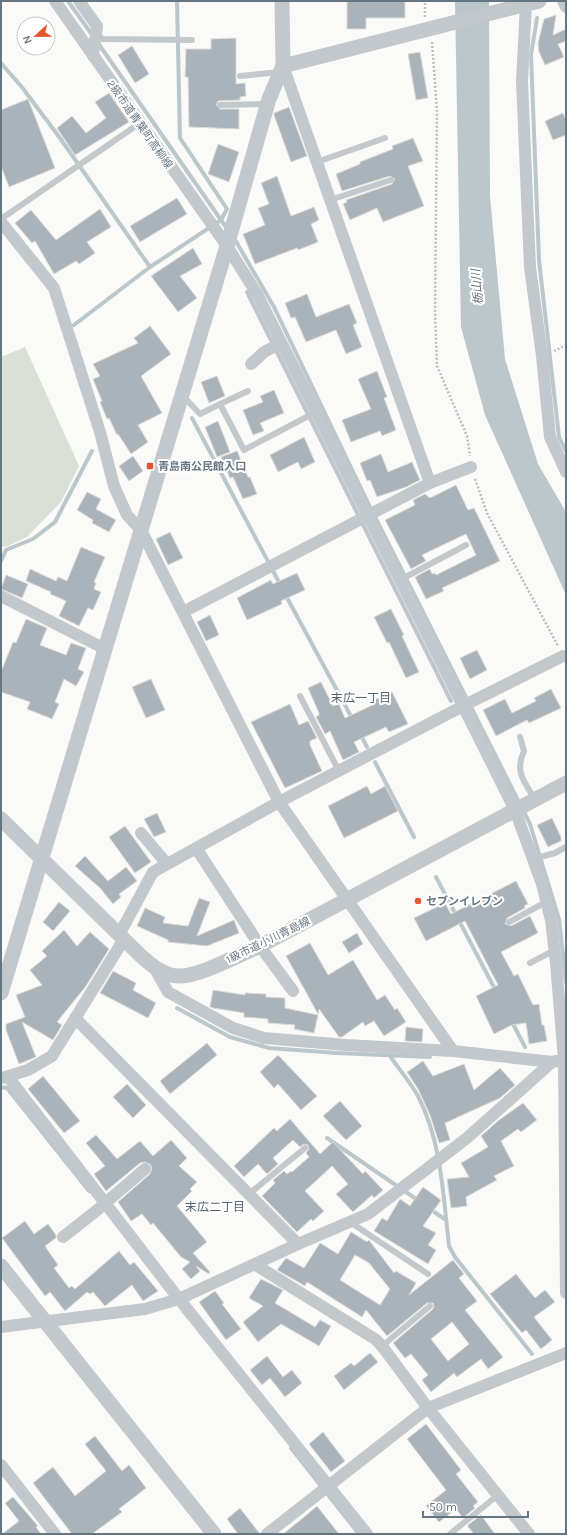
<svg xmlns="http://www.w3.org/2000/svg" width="567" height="1535" viewBox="0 0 567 1535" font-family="Karla,'Noto Sans JP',sans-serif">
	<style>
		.green { fill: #dadfd7 }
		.water { fill: #bbc7cb }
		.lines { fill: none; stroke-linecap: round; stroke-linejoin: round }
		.stream { stroke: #bbc7cb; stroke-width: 4 }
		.building { fill: #aab3b9; stroke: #dcdcda; fill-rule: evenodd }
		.path { stroke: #bbbfc2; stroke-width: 2.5; stroke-dasharray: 2 2; stroke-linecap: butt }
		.service { stroke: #c3c8cc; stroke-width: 6 }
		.minor { stroke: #c3c8cc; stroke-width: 12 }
		.tertiary { stroke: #c3c8cc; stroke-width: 15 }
		.poi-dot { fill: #e4572e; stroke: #fff; stroke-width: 1.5 }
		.labels { text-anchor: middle; stroke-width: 4; stroke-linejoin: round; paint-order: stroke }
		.street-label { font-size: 11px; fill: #657683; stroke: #fff }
		.poi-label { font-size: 11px; font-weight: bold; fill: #657683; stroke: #fff; text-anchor: start }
		.water-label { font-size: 12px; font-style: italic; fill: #60757c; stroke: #fff }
		.neighbourhood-label { font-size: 12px; fill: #57646e; stroke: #fff }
	</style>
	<rect width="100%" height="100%" fill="#fafaf8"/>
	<path class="green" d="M25,347L79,466L61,502L27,537L6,547L1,546V357Z"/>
	<path class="water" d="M455,1H489L490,196L505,359L538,464L566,512V595L485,415L461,327Z"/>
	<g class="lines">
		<path class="stream" d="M68,1L93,36
			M537,18L531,55L539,260L559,437L566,451
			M98,43L228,230
			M1,63L21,86L60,138L150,267
			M234,238L274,307L369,505L530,824L559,919L566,982
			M247,292L451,701
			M74,325L150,267L221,220L227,209L180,138L177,1
			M192,418L281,586
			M1,561L6,550L33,539L55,522L92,451
			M285,594L353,720
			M360,733L367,747
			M375,762L414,837
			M436,877L496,991
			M177,1008L230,1037L269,1048L337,1053L430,1057
			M511,1020L525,1047
			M390,1056C399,1069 410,1082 418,1096C442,1143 443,1195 449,1246L455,1257L532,1354
			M1,1087L7,1088L89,1191
			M327,1138L419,1201
			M430,1209L446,1220
			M291,1448L359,1534"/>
	</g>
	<path class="building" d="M347,1H405V18H366V29H347Z
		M556,15L553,35L566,29V41L558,44L564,57L545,65L539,52L538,43L544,19Z
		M236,38V84L245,83L246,96L240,97V100L218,101L216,105L220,109H239V129L189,127L188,77H185L186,49H211V39Z
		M132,46L149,74L135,83L118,55Z
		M420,52L428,98L416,100L408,54Z
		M109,93L129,122L75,155L57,128L72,116L86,133L106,118L95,102Z
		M28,99L55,168L9,187L1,166V110Z
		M289,107L307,156L291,162L274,115V113Z
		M563,113L566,120V135L553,140L545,121Z
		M413,138L423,161L408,166L424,206L383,222L377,208L350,220L343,204L347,202L346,200L392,184L395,179L390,176L342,191L336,174L360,164V162L393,149L392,146Z
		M218,144L239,152L229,182L208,174Z
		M277,176L291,216L314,207L319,220L311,224L318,242L298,250L297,248L255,264L243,234L265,225L258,208L269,204L261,183Z
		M177,198L187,214L140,242L130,226Z
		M100,209L111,227L87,242L95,253L79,264L76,261L54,274L35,241L32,243L15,223L31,210L56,240Z
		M193,248L202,264L180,276L197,298L178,312L151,276Z
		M307,294L316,317L349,304L357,323L353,325L362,347L346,354L336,330L306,342L295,317L291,318L285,303Z
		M150,326L171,354L141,376L162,413L138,425L148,442L131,454L118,434L117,435L109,418L107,419L100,402L102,401L93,379L100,376L93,364L138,343L134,338Z
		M377,371L387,397L384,398L396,430L382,436L380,431L351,442L342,420L371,409L358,379Z
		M217,376L225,396L209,403L201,382Z
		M274,390L284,413L260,423L264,431L253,435L243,410L263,402L260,396Z
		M218,421L230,452L217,457L205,427Z
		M304,437L315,462L301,469L298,462L278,472L270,455Z
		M237,451L248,477H250L257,494L243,499L233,477L230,478L221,457Z
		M381,454L388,472L412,462L420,480L406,487L377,497L370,480L367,481L360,463Z
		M133,456L143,471L129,481L119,466Z
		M456,485L468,510L474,508L500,561L442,588L444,591L426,599L415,577L430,569L432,574L435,573L436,575L476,555L466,534L422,555L426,561L411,569L385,520L415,505L413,500L425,494L430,498Z
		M87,492L101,499L96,509L116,520L109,532L92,523L93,520L77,510Z
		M170,532L183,558L168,565L156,539Z
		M81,547L105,557L94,582L96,583L94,589L101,592L93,610L88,608L79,626L59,616L66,601L50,594L51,592L26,581L30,569L56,581L58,577L67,581Z
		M297,573L305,590L281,601L282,604L247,620L237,598L271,580L273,584Z
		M6,575L28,584L22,598L1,589Z
		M391,609L404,635L402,636L419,672L406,678L389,642L387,643L374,617Z
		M210,615L219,635L206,641L197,622Z
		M26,619L47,628L40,645L66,655L71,643L86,648L78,669L84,672L76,686L64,679L55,702L59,704L52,719L27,709L30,702L1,692V672L13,642L16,643Z
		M477,650L487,670L470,679L460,658Z
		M151,679L165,710L146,718L132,687Z
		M321,682L333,706L339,704L345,718L375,704L374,700L392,692L408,724L389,732L386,727L354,742L359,752L343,760L330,731L325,734L316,717L319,715V713L308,688Z
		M551,689L561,708L529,723L527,720L496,736L483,710L505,699L512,713L536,701L534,698Z
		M290,704L299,725L308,721L317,738L310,741V745L322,771L285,788L251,722Z
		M367,786L371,794L385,786L398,811L344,838L328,806Z
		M157,813L166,832L154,837L144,819Z
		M552,818L561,837V841L548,847L537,825Z
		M125,826L151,862L135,873L109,837Z
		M85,856L108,881L126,867L137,881L119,894L121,897L113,904L100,888L75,866Z
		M516,881L528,904L524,906L525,908L507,918L505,924L511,926L530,916L538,933L501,952L514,976L518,974L533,1005L539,1004L542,1025H544L547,1041L529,1044L526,1023L512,1025L494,1034L476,996L498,985L465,921L426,941L414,918L445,903L451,914Z
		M199,898L210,902L197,936L234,920L239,933L207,946L168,942V940L137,926L145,908L165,917L163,923L188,926Z
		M59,902L70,911L53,931L43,922Z
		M64,930L77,946L90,932L109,949L86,986L57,1022L62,1025L53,1040L22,1022L36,1057L19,1064L6,1030V1024L25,1017L16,995L42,985L30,970L47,956L42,951Z
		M357,933L363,944L349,953L342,942Z
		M310,943L328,975L353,960L377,1000L385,995L395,1010L397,1008L406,1022L384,1036L374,1021L365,1026L363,1022L342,1037H339L319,1009L318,1014L286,956Z
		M113,971L136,983L133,990L156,1003L148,1018L100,993Z
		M213,990L245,995V993L266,994V997L285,998V1008L318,1015L314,1033L294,1029L295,1025L268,1023V1019L244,1017V1013L213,1008L210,1007Z
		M406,1027L423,1029L422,1042L405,1041Z
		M207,1043L217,1055L170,1094L160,1081Z
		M278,1055L317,1096L301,1110L278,1084L274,1088L260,1072Z
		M423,1061L433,1076L464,1064L474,1090L500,1068L515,1085L500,1098L445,1123L450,1140L439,1143L430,1115L418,1089L407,1072Z
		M43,1076L80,1121L64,1133L28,1089Z
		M127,1084L146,1105L133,1118L113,1097Z
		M340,1101L362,1126L346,1140L323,1116Z
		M523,1103L537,1120L521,1132L518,1129L501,1141L514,1166L494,1176L497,1180L466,1197L467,1206L451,1208L447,1179L469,1177L461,1163L488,1147L481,1136L499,1120Z
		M290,1119L320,1154L333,1142L363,1174L365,1171L383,1190L374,1198L372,1195L353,1212L336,1194L348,1184L332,1166L305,1191L324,1211L313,1221L311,1219L297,1232L262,1196L275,1183L273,1180L284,1171L287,1174L291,1171L292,1172L309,1157L306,1153L309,1149L308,1145L304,1144L300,1147L293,1140L273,1158L278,1164L267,1174L258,1164L244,1177L234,1166L274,1128L277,1131Z
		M96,1135L117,1159L140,1141L153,1156L171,1140L187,1158L179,1166L197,1182L190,1189L192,1191L177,1206L207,1242L193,1253L210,1272L209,1274L196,1266L200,1271L191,1279L182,1269L190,1262L181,1257L153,1223L151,1225L142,1214L131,1221L118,1202L150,1174L152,1168L150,1164L144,1162L140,1163L106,1191L94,1174L105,1166L86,1143Z
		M423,1187L441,1200L423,1226L436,1233L428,1245L436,1250L428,1264L374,1231L382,1218L387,1221L400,1199L410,1206Z
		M25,1221L34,1234L48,1224L56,1235V1238L45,1246L58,1265L54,1268L69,1288L72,1286L75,1289L119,1251L130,1265L134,1262L158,1291L143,1301L132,1285L105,1306L93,1292L90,1294L87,1292L65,1311L50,1292L45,1296L2,1238Z
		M351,1232L367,1242L369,1240L394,1273L396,1271L416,1283L409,1295L453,1260L464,1274L459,1278L477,1301L465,1310L503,1357L488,1369L481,1359L457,1377L454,1373L431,1392L422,1380L428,1375L411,1354L405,1358L393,1343L433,1309L434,1306L433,1303H427L387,1336L366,1310L362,1317L307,1282L305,1286L277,1270L286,1258L304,1268L320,1243L338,1254ZM355,1255L369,1263L390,1289L380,1305L340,1280ZM452,1322L469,1344L448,1361L431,1339Z
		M516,1274L535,1298L545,1290L555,1302L534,1317L552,1340L541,1349L526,1330L522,1333L490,1294Z
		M261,1279L283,1290L275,1303L315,1327L320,1320L331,1326L319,1346L281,1324L258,1342L243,1322L263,1306L249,1298Z
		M215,1291L224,1303L222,1304L241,1329L226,1340L199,1302Z
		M370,1353L378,1362L344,1390L334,1376L351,1363L354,1366Z
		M267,1356L283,1377L292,1370L302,1383L285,1397L270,1378L262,1385L250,1370Z
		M426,1424L461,1470L456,1474L478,1502L473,1506L475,1508L463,1518L456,1509L439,1522L426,1506L446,1490L407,1439Z
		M323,1432L345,1461L331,1472L309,1444Z
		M95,1436L122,1471L129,1465L146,1488L119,1509L122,1512L92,1534H72L33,1483L53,1467L75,1496L106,1471L85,1444Z
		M13,1497L38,1526L36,1527L41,1534H2L19,1521L5,1503Z
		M317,1506L339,1534H283L303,1518Z
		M240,1508L260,1534H238L227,1519Z
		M481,1515L495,1534H474L468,1527V1525Z"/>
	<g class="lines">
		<path class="path" d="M425,17V1
			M432,42L437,111L435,312L437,366L467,436L470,456
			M554,351L566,345
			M475,479L487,513L558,646"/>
		<path class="service" d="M97,32L102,39L192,40
			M240,76L280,72
			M220,105L266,104
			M317,162L385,138
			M330,200L391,180
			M1,219L140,123
			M183,396L200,414L220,404L244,450L316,412
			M220,404L248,391
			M400,580L466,545
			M300,696L339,771
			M520,737L524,751C514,772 525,782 535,800
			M533,859L555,853L566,847
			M509,922L546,902
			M530,963L555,950
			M249,1194L305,1148
			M350,1222L428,1274
			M382,1346L430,1306
			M450,1534L498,1495"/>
		<path class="minor" d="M55,1L227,246L257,294L515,810L542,884L551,920L556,963L564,1060L566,1293
			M79,1L97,26L93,56
			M563,1L566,7
			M526,4L522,81L530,267L542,356L550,437L566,472
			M283,66L430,483
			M1,222L54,288L100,432L114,486L127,515L141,530L279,802L453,1051
			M251,364L264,352L281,343
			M1,596L105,649
			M183,612L430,483L471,467
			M141,833L167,864
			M196,848L260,946L293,991
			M119,935L153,872L279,802L463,706L563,656
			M154,967L168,992L233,1028L264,1038L346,1045L453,1051L552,1062L557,1061
			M75,1018L298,1244
			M8,1077L179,1299L367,1534
			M2,1078L28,1070L52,1056L124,939
			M63,1237L96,1211L145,1169
			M254,1264L375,1339L382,1346L428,1408L529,1534
			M1,1327L145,1309L179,1299L298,1244L368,1214L467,1138L552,1062
			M1,1465L55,1534
			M267,1534L428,1408L566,1353"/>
		<path class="tertiary" d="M283,66L539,1
			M1,819L141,956C151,965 164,976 179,976C198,977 241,954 260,946L566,783
			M1,993L227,246L269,99L283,66L282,1
			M1,1266L214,1534"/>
	</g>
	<g class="poi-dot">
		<rect x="146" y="462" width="8" height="8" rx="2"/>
		<circle cx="418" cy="901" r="4"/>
	</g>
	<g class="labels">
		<g class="street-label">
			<text transform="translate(140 124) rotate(55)" y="4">2級市道青葉町高柳線</text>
			<text transform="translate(268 940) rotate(-26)" y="4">1級市道小川青島線</text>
		</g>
		<g class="poi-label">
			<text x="158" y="470">青島南公民館入口</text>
			<text x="426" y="905">セブンイレブン</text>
		</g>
		<g class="water-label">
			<text transform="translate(477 287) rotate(-95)" y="4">栃山川</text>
		</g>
		<g class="neighbourhood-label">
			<text x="361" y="702">末広一丁目</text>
			<text x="215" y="1211">末広二丁目</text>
		</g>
	</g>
	<rect width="567" height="1535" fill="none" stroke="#657683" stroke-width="4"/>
	<g transform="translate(36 36) rotate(248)"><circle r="19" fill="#ffffff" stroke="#c1c8cd"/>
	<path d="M0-3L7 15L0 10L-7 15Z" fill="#e4572e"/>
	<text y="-6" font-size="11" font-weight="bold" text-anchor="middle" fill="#657683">N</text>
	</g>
	<path d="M423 1511v6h105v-6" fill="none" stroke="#657683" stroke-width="2"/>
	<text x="429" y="1511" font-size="12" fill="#657683" stroke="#ffffff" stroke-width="3" paint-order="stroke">50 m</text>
</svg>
